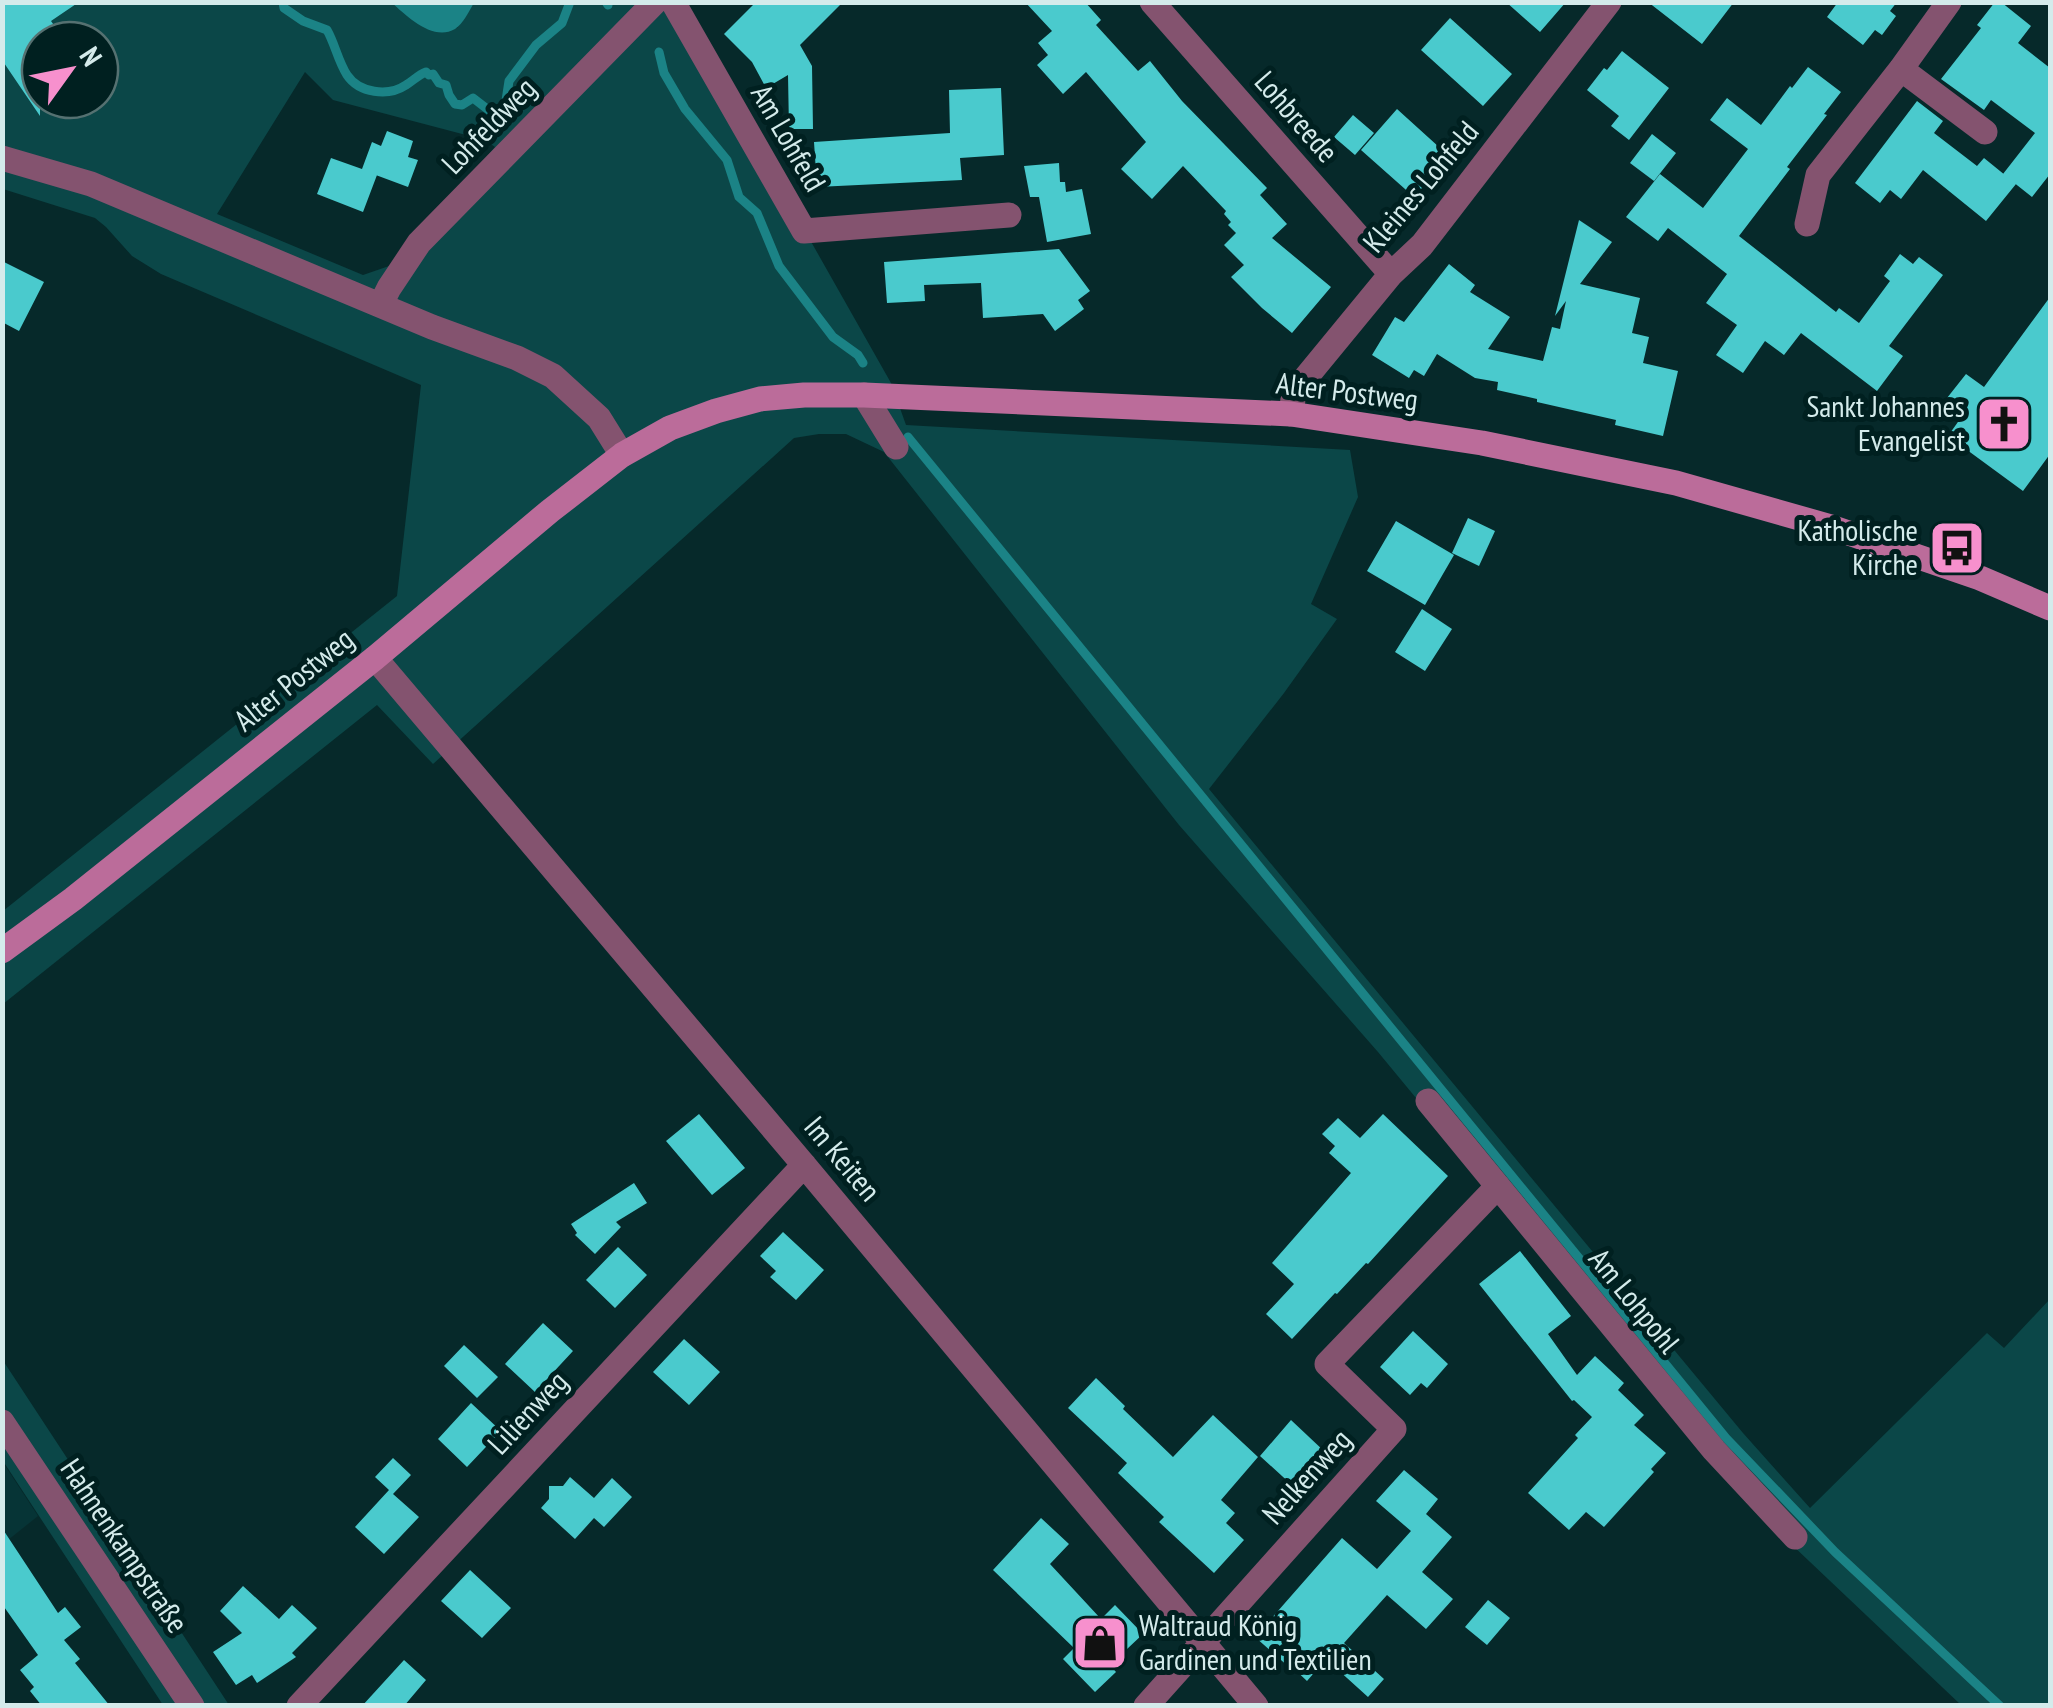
<svg xmlns="http://www.w3.org/2000/svg" width="2053" height="1708" viewBox="0 0 2053 1708" font-family="'PT Sans Narrow',sans-serif">
	<style>
		.built { fill: #063436 }
		.green { fill: #0b4748; fill-rule: evenodd }
		.water { fill: #1b8386 }
		.lines { fill: none; stroke-linecap: round; stroke-linejoin: round }
		.stream { stroke: #1b8386; stroke-width: 9 }
		.building { fill: #4acacd }
		.street { stroke: #84536f; stroke-width: 25 }
		.secondary { stroke: #bb6c9a; stroke-width: 25 }
		.labels { text-anchor: middle; stroke-width: 10; stroke-linejoin: round; paint-order: stroke }
		.street-label { font-size: 30px; fill: #d4ebeb; stroke: #002020 }
		.poi-label { font-size: 30px; fill: #d4ebeb; stroke: #002020; text-anchor: end }
	</style>
	<rect width="100%" height="100%" fill="#06292a"/>
	<path class="built" d="M2,1461L38,1516L3,1544H2Z"/>
	<path class="green" d="M563,2L567,6L570,2L676,3L891,383L906,425L1350,450L1358,497L1311,604L1337,619L1284,693L1209,789L1743,1433L1810,1508L1987,1333L2004,1348L2050,1299V1705H1961L1790,1543L1704,1447L1378,1052L1179,825L884,452L846,434H819L794,438L433,764L377,705L3,1004V911L397,596L421,385L161,274L132,256L106,227L95,218L3,189V3H392L408,15L457,28L474,3ZM40,40H100V100H40ZM305,72L333,100L485,140L495,147L392,265L363,275L217,214Z
		M2,1359L229,1705H163L3,1461Z"/>
	<path class="water" d="M392,3H474C469,11 463,24 455,29C433,42 407,16 392,3Z"/>
	<g class="lines">
		<path class="stream" d="M283,2L284,8L303,21L327,30C335,44 338,61 347,75C359,93 388,97 406,85C413,81 418,75 426,72L429,75L433,74L439,83L446,85L449,95L455,104L462,105L473,98L495,115L505,107L509,81L536,45L562,23L570,2
			M606,2L608,5
			M659,52L664,73L685,109L727,160L739,197L757,213L779,266L833,337L858,355L863,363
			M908,437L1726,1438L1835,1552L2000,1706"/>
	</g>
	<path class="building" d="M2,2H79L51,21L64,40H40V116L2,60Z
		M756,2H843L800,45L812,66L813,129H789L788,75L766,88L752,62L724,34Z
		M1025,2H1085L1101,20L1096,25L1138,71L1150,61L1182,101L1267,188L1260,195L1287,224L1272,238L1331,287L1292,333L1262,308L1231,277L1244,265L1224,245L1236,233L1228,225L1231,222L1224,214L1226,211L1183,166L1152,199L1121,169L1146,142L1086,72L1063,94L1037,65L1048,55L1038,43L1052,31Z
		M1506,2H1566L1540,32Z
		M1648,2H1734L1702,44Z
		M1838,2H1897L1890,11L1896,16L1882,35L1875,30L1863,45L1827,17Z
		M1995,2H2001L2031,26L2018,43L2050,68V174L2032,197L2003,174L2035,133L1991,100L1984,110L1941,79L1981,28L1977,25Z
		M1450,18L1512,74L1483,106L1421,50Z
		M1622,51L1669,88L1629,140L1611,126L1619,116L1587,90L1604,68L1607,70Z
		M1808,67L1841,92L1824,114L1827,115L1787,167L1790,169L1739,236L1836,312L1839,308L1859,323L1890,281L1884,276L1900,254L1913,264L1919,257L1943,275L1889,346L1903,356L1877,391L1801,333L1784,355L1765,341L1743,373L1716,355L1737,325L1706,303L1727,274L1668,228L1658,241L1626,217L1660,174L1703,208L1748,149L1710,120L1727,98L1761,125L1790,86L1792,88Z
		M1001,88L1004,155L960,158L962,180L817,187L814,142L950,133L949,90Z
		M1917,101L1943,121L1934,133L1977,166L1984,158L2016,184L1986,221L1923,170L1901,199L1890,190L1880,203L1855,183Z
		M1397,109L1450,157L1414,197L1361,150Z
		M1353,115L1374,133L1355,155L1334,137Z
		M387,131L413,141L408,157L418,160L408,187L365,171L377,175L363,212L317,194L331,158L362,169L372,142L381,146Z
		M1652,134L1676,153L1654,181L1630,163Z
		M1059,163L1060,182H1065L1066,192L1082,189L1091,234L1047,242L1039,197H1030L1024,166Z
		M1579,220L1612,242L1580,284L1640,298L1632,333L1649,337L1643,363L1678,371L1663,436L1615,425L1616,420L1537,402V399L1497,390L1498,382L1475,378L1437,354L1424,376L1414,370L1409,378L1372,355L1395,317L1404,322L1449,264L1475,285L1470,292L1510,317L1488,349L1543,361L1552,327L1560,329L1566,301L1555,316Z
		M1059,249L1090,291L1078,300L1084,309L1055,331L1043,314L983,318L981,283L924,285L925,301L887,303L884,262Z
		M2,261L44,282L19,331L2,322Z
		M2050,297V454L2023,491L1948,436L1965,412L1947,398L1966,374L1984,387Z
		M1468,518L1495,531L1479,566L1452,553Z
		M1396,521L1454,555L1425,605L1367,571Z
		M1422,609L1452,629L1425,671L1395,652Z
		M699,1114L745,1168L712,1195L666,1141Z
		M1383,1114L1448,1176L1368,1264L1366,1263L1337,1294L1335,1293L1292,1339L1266,1314L1294,1284L1272,1263L1351,1173L1329,1153L1335,1146L1322,1134L1338,1118L1360,1138Z
		M634,1183L647,1203L616,1222L621,1227L595,1254L575,1235L577,1233L571,1224Z
		M783,1232L824,1270L796,1300L770,1277L776,1271L760,1256Z
		M618,1247L647,1275L615,1308L586,1280Z
		M1520,1251L1571,1316L1548,1334L1577,1375L1595,1356L1624,1383L1618,1390L1644,1415L1634,1425L1666,1453L1651,1469L1654,1472L1604,1527L1586,1512L1569,1530L1528,1493L1578,1438L1575,1435L1592,1417L1574,1400L1572,1401L1479,1284Z
		M543,1323L573,1351L535,1392L505,1364Z
		M1413,1331L1448,1364L1427,1388L1421,1383L1410,1395L1380,1367Z
		M684,1339L720,1372L689,1405L653,1372Z
		M464,1345L498,1377L477,1398L444,1366Z
		M1096,1378L1125,1406L1123,1409L1173,1457L1213,1415L1258,1457L1221,1500L1235,1513L1226,1523L1244,1540L1214,1573L1159,1522L1164,1517L1118,1473L1127,1463L1068,1408Z
		M471,1403L501,1431L467,1467L438,1439Z
		M1291,1420L1325,1452L1294,1487L1260,1456Z
		M393,1458L411,1475L393,1494L419,1517L384,1554L355,1527L389,1490L375,1477Z
		M1404,1470L1438,1499L1426,1514L1452,1537L1422,1572L1453,1599L1426,1629L1387,1595L1344,1643L1384,1679L1368,1697L1326,1659L1307,1681L1291,1666L1290,1668L1255,1637L1342,1538L1377,1569L1411,1531L1376,1501Z
		M570,1477L594,1498L612,1478L632,1497L604,1527L594,1518L575,1539L541,1508L549,1499V1486H563Z
		M1041,1518L1069,1544L1050,1564L1101,1619L1115,1605L1143,1634L1110,1665L1116,1672L1095,1692L1063,1659L1074,1648L993,1570Z
		M2,1528L58,1613L65,1607L81,1627L64,1640L80,1659L75,1663L110,1706H42L30,1691L34,1687L20,1670L38,1655L2,1604Z
		M470,1570L511,1608L482,1638L441,1601Z
		M243,1586L279,1619L292,1605L317,1628L292,1653L296,1657L257,1683L252,1675L236,1685L213,1652L242,1633L220,1611Z
		M1488,1600L1510,1618L1487,1645L1465,1627Z
		M404,1660L426,1680L404,1706H362Z"/>
	<g class="lines">
		<path class="street" d="M673,2L804,231L1009,215
			M1152,2L1391,274
			M1901,69L1985,132
			M2,158L91,184L432,327L517,358L553,376L599,418L622,455
			M1807,224L1818,175L1901,69L1949,2
			M381,304L389,288L419,243L655,2
			M864,395L896,447
			M1291,414L1294,392L1391,274L1422,245L1609,2
			M375,658L804,1165L1256,1706
			M1428,1101L1714,1450L1795,1537
			M2,1422L192,1706
			M299,1706L804,1165
			M1146,1706L1394,1429L1327,1364L1498,1186"/>
		<path class="secondary" d="M2,951L73,899L375,658L550,511L622,455L670,428L716,411L760,399L804,395H864L1291,414L1482,443L1676,483L1831,527L1980,578L2050,608"/>
	</g>
	<defs>
		<g id="church-square" transform="scale(2.875)"><rect x="-9" y="-9" width="18" height="18" rx="4" fill="#f790cd" stroke="#002020"/><path d="M-1.2-6h2.4v3.5h3.3v2.4h-3.3V6h-2.4V-.1h-3.3v-2.4h3.3Z" fill="#111"/></g>
		<g id="bus-square" transform="scale(2.875)"><rect x="-9" y="-9" width="18" height="18" rx="4" fill="#f790cd" stroke="#002020"/><path d="M-5-6H5V4H4V6H2V4H-2V6H-4V4H-5ZM-3.5-4V0h7V-4ZM-3.5 1.2v1.5H-2V1.2ZM2 1.2v1.5H3.5V1.2Z" fill="#111"/></g>
		<g id="shop-square" transform="scale(2.875)"><rect x="-9" y="-9" width="18" height="18" rx="4" fill="#f790cd" stroke="#002020"/><path d="M-5-2.5h2.3a2.7 3.5 0 0 1 5.4 0H5L5.5 6h-11ZM-1.5-2.5h3a1.5 2.3 0 0 0-3 0Z" fill="#111"/></g>
	</defs>
	<g fill-rule="evenodd">
		<use href="#church-square" x="2004" y="424"/>
		<use href="#bus-square" x="1957" y="548"/>
		<use href="#shop-square" x="1100" y="1643"/>
	</g>
	<g class="labels">
		<g class="street-label">
			<text transform="translate(1296 117) rotate(49)" y="10">Lohbreede</text>
			<text transform="translate(489 126) rotate(-46)" y="10">Lohfeldweg</text>
			<text transform="translate(788 138) rotate(60)" y="10">Am Lohfeld</text>
			<text transform="translate(1421 187) rotate(-50)" y="10">Kleines Lohfeld</text>
			<text transform="translate(1347 392) rotate(7)" y="10">Alter Postweg</text>
			<text transform="translate(294 680) rotate(-39)" y="10">Alter Postweg</text>
			<text transform="translate(842 1159) rotate(50)" y="10">Im Keiten</text>
			<text transform="translate(1634 1301) rotate(51)" y="10">Am Lohpohl</text>
			<text transform="translate(528 1413) rotate(-47)" y="10">Lilienweg</text>
			<text transform="translate(1307 1477) rotate(-48)" y="10">Nelkenweg</text>
			<text transform="translate(124 1546) rotate(56)" y="10">Hahnenkampstraße</text>
		</g>
		<g class="poi-label">
			<text x="1965" y="417">Sankt Johannes<tspan x="1965" dy="34">Evangelist</tspan></text>
			<text x="1918" y="541">Katholische<tspan x="1918" dy="34">Kirche</tspan></text>
			<text x="1139" y="1636" text-anchor="start">Waltraud König<tspan x="1139" dy="34">Gardinen und Textilien</tspan></text>
		</g>
	</g>
	<rect width="2053" height="1708" fill="none" stroke="#d4ebeb" stroke-width="10"/>
	<g transform="translate(70 70) rotate(57)"><circle r="48" fill="#002020" stroke="#557171" stroke-width="2.5"/>
	<path d="M0-8L18 38L0 25L-18 38Z" fill="#f790cd"/>
	<text y="-15" font-size="28" font-weight="bold" text-anchor="middle" fill="#d4ebeb">N</text>
	</g>
</svg>
